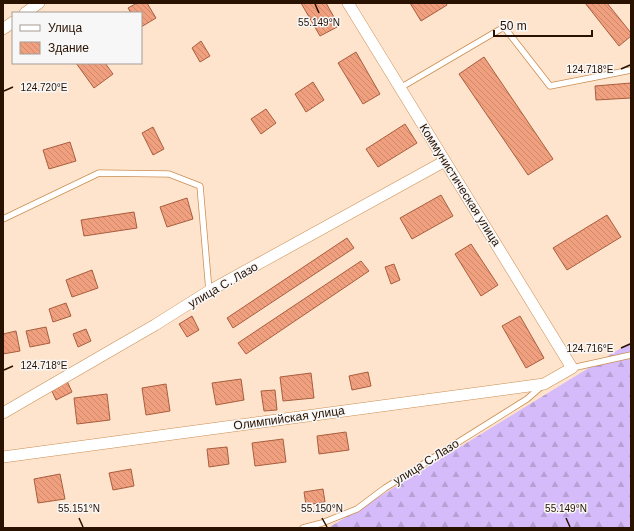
<svg xmlns="http://www.w3.org/2000/svg" width="634" height="531" viewBox="0 0 634 531" font-family="Arial,sans-serif">
	<style>
		.forest { fill: url(#forest-firs) }
		.building { fill: url(#building-back-hatch); stroke: #a85e3e }
		.lines { fill: none; stroke-linecap: round; stroke-linejoin: round }
		.lane-casing { stroke: #cb8e52; stroke-width: 7 }
		.street-casing { stroke: #cb8e52; stroke-width: 12 }
		.lane { stroke: #fff; stroke-width: 5.5 }
		.street { stroke: #fff; stroke-width: 11 }
		.ticks { fill: none; stroke: #291200; stroke-width: 1.5 }
		.labels { text-anchor: middle; stroke-width: 3; stroke-linejoin: round; paint-order: stroke }
		.street-label { font-size: 12px; fill: #291200; stroke: #f7f7f7 }
		.ticks-label { font-size: 10px; text-anchor: middle; fill: #291200; stroke: #f7f7f7; stroke-width: 3; stroke-linejoin: round; paint-order: stroke }
	</style>
	<defs>
		<pattern id="forest-firs" width="22" height="20" patternUnits="userSpaceOnUse"><rect width="22" height="20" fill="#d5bbfa"/><path d="M5 1l3.5 6h-7zM16 11l3.5 6h-7z" fill="#b7a0d4"/></pattern>
		<pattern id="building-back-hatch" width="6" height="6" patternUnits="userSpaceOnUse"><rect width="6" height="6" fill="#f0a07e"/><path d="M-1 5l2 2M0 0l6 6M5-1l2 2" fill="none" stroke="#ce896b"/></pattern>
	</defs>
	<rect width="100%" height="100%" fill="#ffe4cd"/>
	<path class="forest" d="M631,342V528H328Z"/>
	<path class="building" d="M137,3H147L156,18L141,27V13H131L128,8Z
		M301,3H326L339,26L320,36Z
		M410,3H446L447,5L421,21Z
		M585,3H607L631,33V36L619,46Z
		M201,41L210,56L200,62L192,48Z
		M356,52L380,94L363,104L338,63Z
		M484,57L553,159L528,175L459,74Z
		M76,63H105L113,74L94,88Z
		M313,82L324,100L306,112L295,94Z
		M631,83V98L596,100L595,86Z
		M266,109L276,123L261,134L251,119Z
		M405,124L417,143L378,167L366,149Z
		M153,127L164,149L153,155L142,133Z
		M70,142L76,161L49,169L43,150Z
		M441,195L453,216L412,239L400,218Z
		M187,198L193,219L167,227L160,207Z
		M134,212L137,228L84,236L81,220Z
		M607,215L621,237L567,270L553,248Z
		M347,238L354,248L233,328L227,318Z
		M471,244L498,285L481,296L455,254Z
		M361,261L369,271L246,354L238,343Z
		M394,264L400,280L391,284L385,267Z
		M92,270L98,288L72,297L66,280Z
		M66,303L71,316L53,322L49,309Z
		M192,316L199,330L187,337L179,324Z
		M520,316L544,358L526,368L502,326Z
		M46,327L50,343L30,347L26,331Z
		M86,329L91,341L78,347L73,334Z
		M16,331L20,351L3,354V334Z
		M368,372L371,386L352,390L349,376Z
		M311,373L314,398L283,401L280,377Z
		M241,379L244,400L216,405L212,383Z
		M67,381L72,392L56,400L51,389Z
		M166,384L170,411L146,415L142,388Z
		M275,390L277,410L264,411L261,391Z
		M107,394L110,420L77,424L74,398Z
		M346,432L349,450L319,454L317,436Z
		M283,439L286,462L255,466L252,443Z
		M227,447L229,464L209,467L207,449Z
		M131,469L134,486L113,490L109,473Z
		M60,474L65,499L38,503L34,479Z
		M323,489L325,502L306,505L304,492Z"/>
	<g class="lines">
		<g class="lane-casing">
			<path id="lane" d="M400,88L504,27L550,86L631,70
				M3,219L99,173L169,174L200,186L209,291
				M572,368L631,355
				M303,528L322,523L357,509L385,488L527,399L542,386"/>
		</g>
		<g class="street-casing">
			<path id="street" d="M25,13L39,3
				M3,29L13,22
				M3,413L155,325L209,291L445,161
				M3,457L544,384L572,368L348,3"/>
		</g>
		<use href="#lane" class="lane"/>
		<use href="#street" class="street"/>
	</g>
	<path class="ticks" d="M315,4L319,13M621,69L630,65M4,91L13,87M621,348L630,344M4,370L13,366M79,518L83,527M322,518L327,527M566,518L570,527"/>
	<g class="labels">
		<g class="street-label">
			<text transform="translate(460 185) rotate(58)" y="4">Коммунистическая улица</text>
			<text transform="translate(223 285) rotate(-30)" y="4">улица С. Лазо</text>
			<text transform="translate(289 418) rotate(-8)" y="4">Олимпийская улица</text>
			<text transform="translate(426 462) rotate(-32)" y="4">улица С.Лазо</text>
		</g>
	</g>
	<g class="ticks-label">
		<text x="319" y="26">55.149°N</text>
		<text x="590" y="73">124.718°E</text>
		<text x="44" y="91">124.720°E</text>
		<text x="590" y="352">124.716°E</text>
		<text x="44" y="369">124.718°E</text>
		<text x="79" y="512">55.151°N</text>
		<text x="322" y="512">55.150°N</text>
		<text x="566" y="512">55.149°N</text>
	</g>
	<rect width="634" height="531" fill="none" stroke="#291200" stroke-width="8"/>
	<rect x="12" y="12" width="130" height="52" fill="#f7f7f7" stroke="#a59b94"/>
	<rect x="20" y="25" width="20" height="6" fill="#ffffff" stroke="#a59b94"/>
	<text x="48" y="32" font-size="12" fill="#291200">Улица</text>
	<rect x="20" y="42" width="20" height="12" fill="url(#building-back-hatch)" stroke="#a59b94"/>
	<text x="48" y="52" font-size="12" fill="#291200">Здание</text>
	<path d="M494 30v6h98v-6" fill="none" stroke="#291200" stroke-width="2"/>
	<text x="500" y="30" font-size="12" fill="#291200" stroke="#f7f7f7" stroke-width="3" paint-order="stroke">50 m</text>
</svg>
